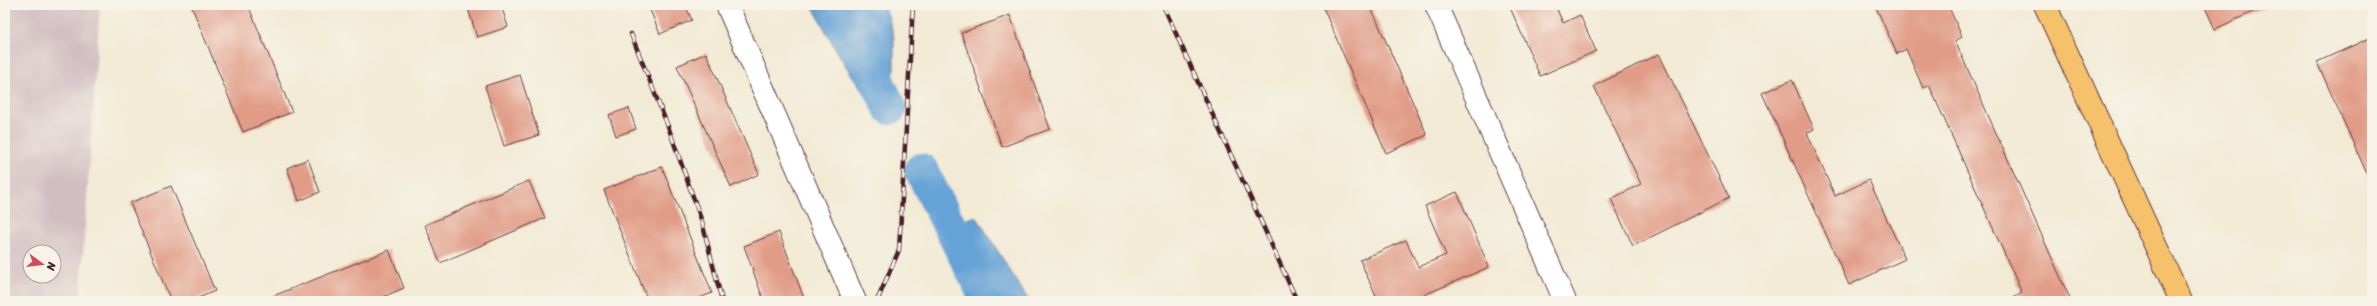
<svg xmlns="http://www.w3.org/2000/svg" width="2377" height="306" viewBox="0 0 2377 306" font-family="Sriracha,sans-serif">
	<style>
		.industrial { fill: #d2bec2; fill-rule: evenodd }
		.water { fill: #65a2d6; stroke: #586080 }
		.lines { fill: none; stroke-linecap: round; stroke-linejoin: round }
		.canal { stroke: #65a2d6; stroke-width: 34 }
		.building { fill: #e19c87 }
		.street-casing { stroke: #633d44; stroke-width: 24 }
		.primary-casing { stroke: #633d44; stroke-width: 24 }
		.street { stroke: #fff; stroke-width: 22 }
		.primary { stroke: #f5c16b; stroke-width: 22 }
		.rail-casing { stroke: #4a1f2b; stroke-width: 4.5 }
		.rail { stroke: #f7f3e8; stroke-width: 3; stroke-dasharray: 9; stroke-linecap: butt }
	</style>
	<rect width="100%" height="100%" fill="#f7f3e8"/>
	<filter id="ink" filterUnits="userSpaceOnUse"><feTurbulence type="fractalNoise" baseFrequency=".025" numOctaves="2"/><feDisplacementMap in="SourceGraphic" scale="8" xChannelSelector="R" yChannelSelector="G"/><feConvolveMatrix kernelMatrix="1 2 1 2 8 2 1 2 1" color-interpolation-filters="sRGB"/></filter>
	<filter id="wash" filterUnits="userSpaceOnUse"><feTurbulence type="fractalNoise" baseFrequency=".012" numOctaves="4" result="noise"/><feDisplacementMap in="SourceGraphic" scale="16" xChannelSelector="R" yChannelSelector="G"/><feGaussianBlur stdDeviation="0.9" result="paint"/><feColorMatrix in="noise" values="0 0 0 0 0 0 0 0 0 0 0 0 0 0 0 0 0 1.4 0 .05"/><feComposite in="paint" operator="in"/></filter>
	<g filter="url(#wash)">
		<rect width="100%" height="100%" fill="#f2ead4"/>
		<path class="industrial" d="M5,5H100L80,301H5ZM30,252H54V276H30Z"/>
		<path class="water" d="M812,5H885L894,37V70L886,118C851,80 835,49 812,5Z
			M976,216L1029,301H990L951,225Z"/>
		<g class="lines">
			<path class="canal" d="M841,5L890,108
				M921,170L988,301"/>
		</g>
		<g id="blocks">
			<path class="building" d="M191,5H248L292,112L243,132Z
				M467,5H501L508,27L477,37Z
				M648,5H685L692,20L660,34Z
				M1322,5H1370L1427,135L1386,153Z
				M1509,5H1555L1563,23L1580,15L1596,51L1540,76Z
				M1875,5H1948L1962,37L1955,41L2071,301H2008L2022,293L1929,85L1923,88L1906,49L1897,54Z
				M2204,5H2268L2215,29Z
				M1010,15L1050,129L1002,147L961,33Z
				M2372,37V185L2317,62Z
				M706,53L759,174L731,187L677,66Z
				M1659,54L1729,198L1633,246L1611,199L1641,184L1594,86Z
				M520,75L539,135L504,146L485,86Z
				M1792,80L1814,129L1807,133L1835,196L1869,180L1905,259L1849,285L1762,93Z
				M629,108L636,129L616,136L609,115Z
				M308,159L320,192L299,201L287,168Z
				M662,167L712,293L692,301H648L604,190Z
				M529,181L545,218L440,263L425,225Z
				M171,186L215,291L191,301H171L130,203Z
				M1457,192L1489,267L1410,301H1378L1360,260L1406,240L1418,267L1446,255L1425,206Z
				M779,232L805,301H764L744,246Z
				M389,250L404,288L373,301H275L273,296Z"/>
		</g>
	</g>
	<g filter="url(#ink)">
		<use href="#blocks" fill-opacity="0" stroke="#633d44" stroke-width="1"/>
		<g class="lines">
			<g class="street-casing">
				<path id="street" d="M727,5L855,301
					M1436,5L1565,301"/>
			</g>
			<g class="primary-casing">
				<path id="primary" d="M2045,5L2181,301"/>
			</g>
			<use href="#street" class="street"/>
			<use href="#primary" class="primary"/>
			<g class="rail-casing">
				<path id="rail" d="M1163,5L1297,301
					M631,34L669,129L702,222L722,301
					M877,301L899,250L913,5"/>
			</g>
			<use href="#rail" class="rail"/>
		</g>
	</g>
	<rect width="2377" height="306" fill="none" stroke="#f7f3e8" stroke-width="20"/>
	<g transform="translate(42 264) rotate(105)"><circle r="19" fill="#f7f3e8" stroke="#b29e9c"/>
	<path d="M0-3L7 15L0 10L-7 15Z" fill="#d1495b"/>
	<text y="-6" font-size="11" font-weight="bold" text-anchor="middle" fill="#4a1f2b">N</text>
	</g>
</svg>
